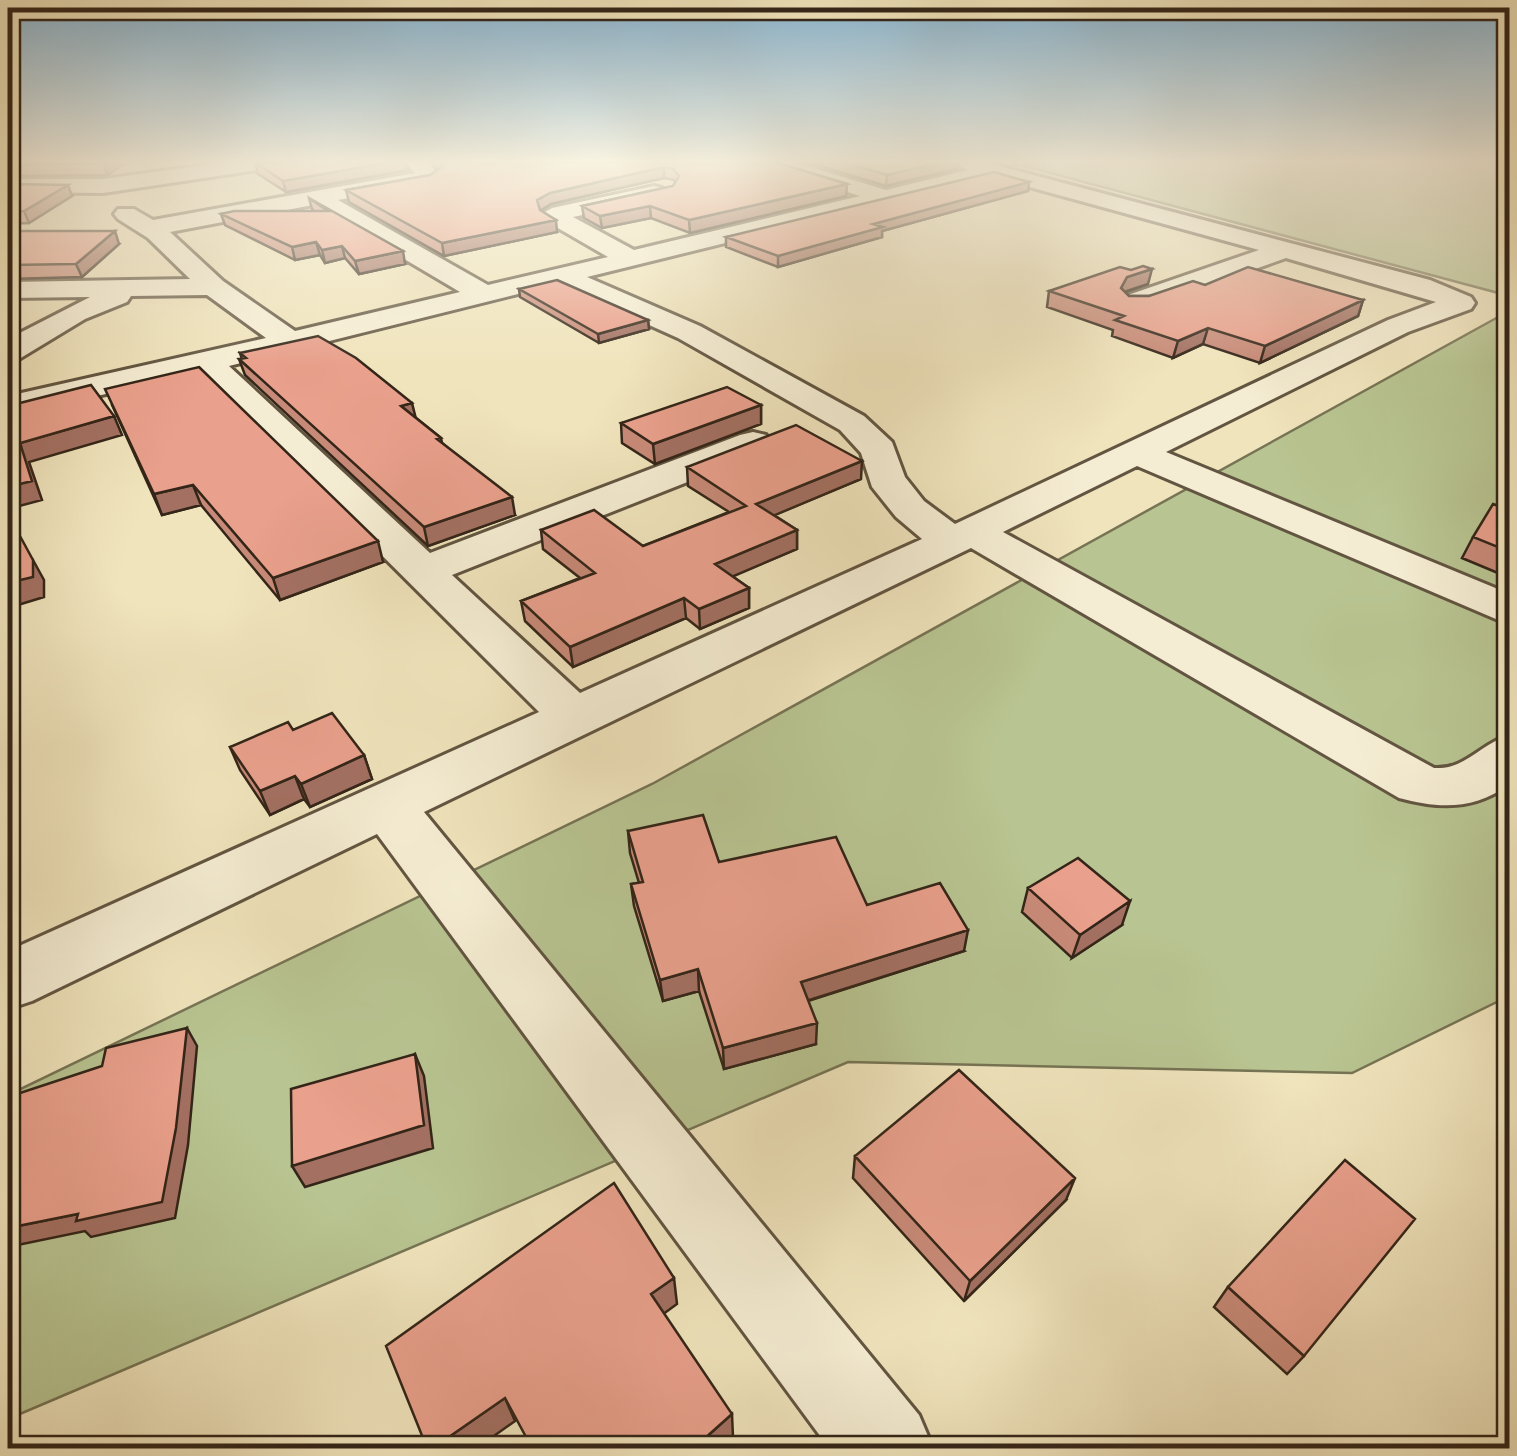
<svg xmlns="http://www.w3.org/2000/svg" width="1517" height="1456" viewBox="0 0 1517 1456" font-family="'EB Garamond',serif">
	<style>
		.green { fill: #b8c491; stroke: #767454; stroke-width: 2.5 }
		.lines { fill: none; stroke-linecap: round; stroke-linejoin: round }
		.street-casing { stroke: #625541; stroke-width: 6 }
		.street { fill: #f5edd3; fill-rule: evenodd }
		.wall { fill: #c88a78; stroke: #332518; stroke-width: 2.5 }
		.shaded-wall { fill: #a37062; stroke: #332518; stroke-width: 2.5 }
		.building { fill: #e9a08c; stroke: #332518; stroke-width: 2.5 }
	</style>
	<rect width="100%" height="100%" fill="#f0e4bc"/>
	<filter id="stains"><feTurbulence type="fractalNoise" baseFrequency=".002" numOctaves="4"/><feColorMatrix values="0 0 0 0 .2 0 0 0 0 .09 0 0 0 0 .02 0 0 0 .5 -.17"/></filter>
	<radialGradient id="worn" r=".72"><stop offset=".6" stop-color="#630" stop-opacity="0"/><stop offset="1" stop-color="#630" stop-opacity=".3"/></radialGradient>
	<path class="green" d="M1013,163H1509V296L1502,294Z
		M1509,311V996L1352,1073L848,1062L8,1419V1095L652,784Z"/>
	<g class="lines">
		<g class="street-casing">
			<path id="street" d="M221,163H275L265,169L103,193L8,192V179H103Z
				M406,163H428L441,177L430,183L338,200L488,285L608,257L544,220L540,215L552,208L654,186L662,188L665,193L662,198L573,217L634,250L860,196L768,167L765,163H797L886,190L968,170L954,163H988L1430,280L1471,297L1475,303L1471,309L1408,332L1166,452L1510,594V625L1137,466L1003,532L1434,768C1466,770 1481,743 1510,735V784C1474,810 1440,809 1399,798L971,548L424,812L919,1415L933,1448H829L377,834L32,1001L8,1009V951L539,712L199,373L8,416V396L266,338L207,295L131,296L127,302L85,319L19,359L8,361V339L90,297L8,298V282L190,279L148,238L118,219L114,214L118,209H134L153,220L415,173ZM993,177L1259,250L1125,296L1121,302L1125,308H1145L1286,258L1436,302L1388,320L955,524L924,501L905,477L892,442L864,416L700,326L587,277ZM313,205L460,292L295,331L223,281L170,232ZM558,284L678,338L840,430L861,453L872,487L896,517L922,539L580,693L452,575L766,451L771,443L766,435L753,432L740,435L430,553L229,366Z"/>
		</g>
		<use href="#street" class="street"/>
	</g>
	<path class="wall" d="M8,163H126L107,175L8,176Z
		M255,163H406L408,170L286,192L258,174Z
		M433,163H778L847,184L846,196L690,233L651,218L602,228L584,218L582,206L673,186L675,182L674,180L664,178L551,204L540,211L557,232L444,256L349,202L346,190L430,175L438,170Z
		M810,163H958L957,169L886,186Z
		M1029,182L1028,191L882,231V237L778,267L726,247V237Z
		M8,184L72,196L29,223L8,224Z
		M309,198L405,264L359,274L345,258L325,263L320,255L295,260L225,225L221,214L314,211L312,209Z
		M8,231L119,244L82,277L8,279Z
		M1148,284L1125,292L1129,296H1149L1205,285L1363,300L1358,316L1260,363L1203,344L1173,358L1112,336L1113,330L1047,307L1049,291Z
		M519,289L648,320L649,329L599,343L520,297Z
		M240,353L415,417L441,438L442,443L515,515L428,546L245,375L239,359H242Z
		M761,405V424L655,464L622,443L621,423Z
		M113,407L383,562L280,600L201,505L162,515Z
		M687,467L861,479L774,515L797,530V549L732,576L749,588V608L700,629L686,618L573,667L525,621L521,601L580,578L543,549L541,530L643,546L729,512L688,486Z
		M1510,510V578L1462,558L1473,537Z
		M293,730L364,755L372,779L310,807L304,799L270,815L240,770L230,747Z
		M628,831L719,862L867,905L964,951L808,1001L816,1044L724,1069L699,991L663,1001L634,906L631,884L639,883L630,853Z
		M1028,888L1122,925L1072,958L1022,912Z
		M855,1156L1066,1200L964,1301L853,1178Z
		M1228,1287L1304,1356L1287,1374L1214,1307Z"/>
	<path class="shaded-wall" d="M104,163H126L107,175Z
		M385,163H406L408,170L286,192L283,181Z
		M936,163H958L957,169L886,186L887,175Z
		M664,167V178L551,204L538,212L537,200L550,193Z
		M1029,182L1028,191L882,231V237L778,267V256L873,224Z
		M847,184L846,196L690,233L689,220Z
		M68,185L72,196L29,223L24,211Z
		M650,206L651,218L602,228L600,216Z
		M556,220L557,232L444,256L442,243Z
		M115,231L119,244L82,277L76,264Z
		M316,242L320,255L295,260L292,247Z
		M342,246L345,258L325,263L322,250Z
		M403,251L405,264L359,274L355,261Z
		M1152,269L1148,284L1124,292L1121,288L1127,277Z
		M1363,300L1358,316L1260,363L1265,346Z
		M648,320L649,329L599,343L598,334Z
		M1208,328L1203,344L1173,358L1178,341Z
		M412,403L416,419L401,406Z
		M761,405V424L655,464L653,444Z
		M114,416L122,435L29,462L42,500L8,509V487L20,443Z
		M862,461L861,479L756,523V504Z
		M193,485L201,505L162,515L154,494Z
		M512,497L515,515L428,546L424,527Z
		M797,530V549L715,584V564Z
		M378,541L383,562L280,600L273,578Z
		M33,560L44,580V597L8,608V583Z
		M749,588V608L700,629L699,609Z
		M684,598L686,618L573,667L570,647Z
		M364,755L372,779L310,807L301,784Z
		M295,776L304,799L270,815L260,791Z
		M1130,901L1122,925L1072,958L1080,935Z
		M968,930L964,951L800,1003L801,982Z
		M698,969L699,991L663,1001L660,980Z
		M817,1023L816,1044L724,1069L723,1048Z
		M187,1028L197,1046L188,1145L175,1218L91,1237L85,1231L8,1247V1228L78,1214Z
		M415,1054L424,1076L433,1148L305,1187L292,1166Z
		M1075,1178L1066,1200L964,1301L970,1281Z
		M674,1278L677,1304L655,1320L651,1294Z
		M505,1398L515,1421L477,1448H433Z
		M732,1414L733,1437L720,1448H694Z"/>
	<path class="building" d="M8,163H104L8,165Z
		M256,163H385L283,181Z
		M440,163H778L847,184L689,220L650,206L600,216L582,206L673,186L679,176L673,169L664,167L550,193L537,200L540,210L556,220L442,243L346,190L430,175L443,166Z
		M847,163H936L887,175Z
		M994,172L1029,182L873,224L883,227L778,256L726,237Z
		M8,184L68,185L24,211L8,212Z
		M309,198L403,251L355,261L342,246L322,250L316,242L292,247L221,214L234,211H329Z
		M8,231H115L76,264L8,265Z
		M1143,266L1152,269L1127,277L1121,288L1129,296H1149L1193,281L1205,285L1248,267L1363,300L1265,346L1208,328L1178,341L1115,320L1124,316L1049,291L1120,267L1131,270Z
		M557,280L648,320L598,334L519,289Z
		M318,336L356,358L412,403L401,406L441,438L437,439L512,497L424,527L239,359L246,358L240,353Z
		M199,367L378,541L273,578L193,485L154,494L105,389Z
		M91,385L114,416L20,443L32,481L8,487V406Z
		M727,387L761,405L653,444L621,423Z
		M796,425L862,461L756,504L797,530L715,564L749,588L699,609L684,598L570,647L521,601L595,573L541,530L594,510L643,546L746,506L687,467Z
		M1493,504L1510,510V552L1473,537Z
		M8,514L33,560V577L8,583Z
		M332,713L364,755L301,784L295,776L260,791L230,747L288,722L293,730Z
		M703,815L719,862L836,837L867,905L940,883L968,930L801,982L817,1023L723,1048L698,969L660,980L631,884L643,882L628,831Z
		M1078,858L1130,901L1080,935L1028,888Z
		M187,1028L176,1128L162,1202L76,1221L78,1214L8,1228V1109L12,1108L14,1095L102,1066L106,1048Z
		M415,1054L424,1125L292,1166L291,1089Z
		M959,1070L1075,1178L970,1281L855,1156Z
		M1345,1160L1415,1219L1304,1356L1228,1287Z
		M614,1183L674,1278L651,1294L732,1414L694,1448H532L505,1398L433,1448H427L386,1346Z"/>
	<linearGradient id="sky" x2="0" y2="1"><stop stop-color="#8ab8d5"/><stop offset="0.44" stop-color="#f8f3e1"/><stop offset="1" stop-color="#f8f3e1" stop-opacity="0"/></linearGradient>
	<rect width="1517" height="367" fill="url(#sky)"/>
	<rect width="1517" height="1456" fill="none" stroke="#f0e4bc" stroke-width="40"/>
	<rect x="10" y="10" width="1497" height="1436" fill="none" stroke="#332518" stroke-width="5"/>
	<rect x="20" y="20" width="1477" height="1416" fill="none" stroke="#332518" stroke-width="2.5"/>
	<rect width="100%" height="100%" filter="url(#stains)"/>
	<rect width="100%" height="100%" fill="url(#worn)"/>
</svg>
